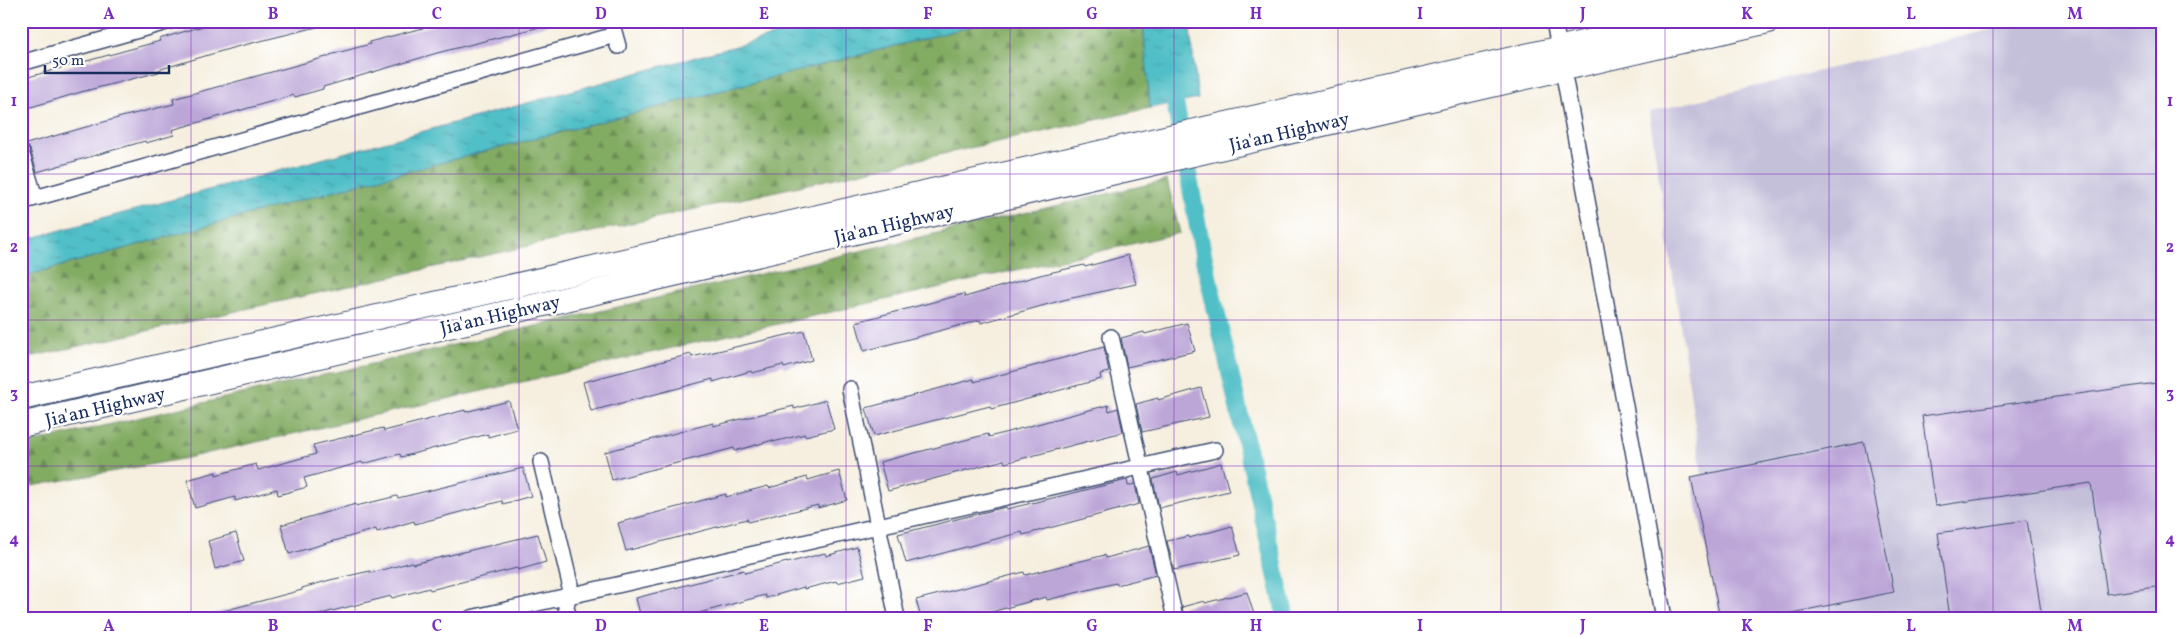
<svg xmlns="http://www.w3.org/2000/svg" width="2184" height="639" viewBox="0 0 2184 639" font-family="Vollkorn,serif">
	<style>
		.industrial { fill: #c5c0da }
		.forest { fill: url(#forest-firs); stroke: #4f6e60 }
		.water { fill: url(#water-ripples); stroke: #367792 }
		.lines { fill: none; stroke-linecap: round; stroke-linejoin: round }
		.canal { stroke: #51bfc7; stroke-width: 18 }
		.building { fill: #bca6d8 }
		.street-casing { stroke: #3c4c71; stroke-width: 18 }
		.primary-casing { stroke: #3c4c71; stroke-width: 26 }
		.street { stroke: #fff; stroke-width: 15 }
		.primary { stroke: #fff; stroke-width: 24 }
		.grid { fill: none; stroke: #7b2cbf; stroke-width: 1; stroke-opacity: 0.55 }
		.labels { text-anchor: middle; stroke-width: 4.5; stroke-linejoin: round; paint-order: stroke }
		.street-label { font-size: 19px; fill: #1b2f5e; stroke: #fff }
		.neatline { fill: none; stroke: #7b2cbf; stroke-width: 2 }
		.grid-label { font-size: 16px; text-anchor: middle; font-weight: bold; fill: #7b2cbf }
	</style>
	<defs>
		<pattern id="forest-firs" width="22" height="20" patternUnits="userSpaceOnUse" patternTransform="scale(1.25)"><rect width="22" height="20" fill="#83ac63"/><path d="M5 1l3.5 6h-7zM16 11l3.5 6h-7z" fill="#6a8c55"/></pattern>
		<pattern id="water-ripples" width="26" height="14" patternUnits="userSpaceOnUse" patternTransform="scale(1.25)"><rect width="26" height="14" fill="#51bfc7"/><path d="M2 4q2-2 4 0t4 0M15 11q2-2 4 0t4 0" fill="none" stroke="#429ca5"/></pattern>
	</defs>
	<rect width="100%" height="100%" fill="#fff"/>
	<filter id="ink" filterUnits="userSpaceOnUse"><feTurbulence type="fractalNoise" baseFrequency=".02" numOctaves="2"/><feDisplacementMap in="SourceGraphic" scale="10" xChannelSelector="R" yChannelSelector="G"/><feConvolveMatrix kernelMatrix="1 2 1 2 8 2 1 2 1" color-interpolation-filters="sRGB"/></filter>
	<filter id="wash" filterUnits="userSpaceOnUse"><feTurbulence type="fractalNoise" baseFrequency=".0096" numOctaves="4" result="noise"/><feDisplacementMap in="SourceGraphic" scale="20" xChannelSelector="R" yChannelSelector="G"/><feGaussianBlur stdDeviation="1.12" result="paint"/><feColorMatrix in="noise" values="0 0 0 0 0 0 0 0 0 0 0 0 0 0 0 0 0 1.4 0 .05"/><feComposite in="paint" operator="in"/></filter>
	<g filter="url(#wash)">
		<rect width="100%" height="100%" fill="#f6efdf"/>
		<path class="industrial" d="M2026,21H2163V618H1723L1649,112Z"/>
		<path class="forest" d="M992,21H1143L1150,108L21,359V277L362,183Z
			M1167,180L1180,233L182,459L21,488V445Z"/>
		<path class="water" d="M828,21H992L362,183L21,277V241Z
			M1143,21H1189L1198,99L1150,108Z"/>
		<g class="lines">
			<path class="canal" d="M1171,81L1203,254L1286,618"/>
		</g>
		<g id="blocks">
			<path class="building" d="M220,21H320L321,26L232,48L158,70L159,72L81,92L21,110V79L160,41L159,39Z
				M437,21H547L548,25L437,53L323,87V89L295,97L294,95L172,130L174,135L146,143L145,141L37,172L30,149L26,144L125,116L174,104L173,99L330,56V55L370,44L369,42L438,24Z
				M1128,255L1136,284L1063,300L981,323L980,320L864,351L856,322L964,294L965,297L1040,275L1084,265L1085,267Z
				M1187,323L1195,351L1127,367L1121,338L1144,332L1145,334Z
				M804,331L812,360L784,368L783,365L752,373L751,371L713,382V379L591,411L583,382L691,354L692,357Z
				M1104,347L1109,372L1100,374L1101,379L991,409L990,406L874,436L866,408L974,379V382Z
				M2163,382V586L2107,594L2091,483L1935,506L1922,416Z
				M1201,388L1209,417L1142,432L1136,404L1158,398V400Z
				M826,400L834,429L805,436V434L773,442V440L735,451L734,448L612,480L605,452L713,423V426L794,406V409Z
				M509,401L517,429L488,437V434L401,457L400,454L363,464L362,462L304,478L307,487L278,495L277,489L235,501V497L195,508L187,480L216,472V475L256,464L258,470L316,454L313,445L383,428L384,431L465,410V412Z
				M1108,405L1109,411L1118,408L1123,432L1005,463L1004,460L888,491L880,462L988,434L989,437Z
				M1864,442L1894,592L1767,618H1720L1691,477Z
				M1221,463L1229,491L1159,508L1153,479L1177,472L1178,475Z
				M523,468L531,496L503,504L502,501L415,524L414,521L377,532L376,529L289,554L281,525L356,504V506L397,496L398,498Z
				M839,471L847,500L818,508V505L786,513V512L748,522L747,519L626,551L618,523L726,494V497L768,486L769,488L807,477L808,480Z
				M1127,480L1128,486L1135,484L1139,504L1023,535L1022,532L906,563L898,534L985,512L1006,507L1007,509Z
				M2027,520L2042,618H1950L1938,533Z
				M1232,526L1240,555L1174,570L1167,541L1189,536V538Z
				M236,533L244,561L215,569L208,541Z
				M538,534L546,562L518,570L517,568L430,590L429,588L392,598L391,596L305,618H213L212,614L302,590V588L330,580L370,571L371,573L412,562L413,564Z
				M1149,546L1156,575L1117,585L1116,583L1047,600L1046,597L969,618H921L916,600L1024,572L1025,575L1105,555L1106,558Z
				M857,547L865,576L837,583L836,581L804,589V587L766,598L765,595L681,618H641L636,598L744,570L745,573L787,562V563L825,553L826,556Z
				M1247,592L1255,618H1184L1182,607L1204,601L1205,603Z"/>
		</g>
	</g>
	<g filter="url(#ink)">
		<use href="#blocks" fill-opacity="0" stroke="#3c4c71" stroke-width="1"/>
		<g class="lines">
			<g class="street-casing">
				<path id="street" d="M611,21L618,46
					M1554,21L1664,618
					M21,63L170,21
					M21,152L35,198
					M21,202L615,35
					M1111,337L1175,618
					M850,389L897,618
					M541,462L570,584L566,607L569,618
					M471,618L1215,450"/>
			</g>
			<g class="primary-casing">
				<path id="primary" d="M21,398L1680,21
					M21,425L1768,21"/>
			</g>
			<use href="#street" class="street"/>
			<use href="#primary" class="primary"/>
		</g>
	</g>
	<path class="grid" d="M191,21V618M355,21V618M519,21V618M683,21V618M846,21V618M1010,21V618M1174,21V618M1338,21V618M1501,21V618M1665,21V618M1829,21V618M1993,21V618M21,174H2163M21,320H2163M21,466H2163"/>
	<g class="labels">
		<g class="street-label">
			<text transform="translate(1289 131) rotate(-13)" y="7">Jia'an Highway</text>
			<text transform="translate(894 223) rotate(-13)" y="7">Jia'an Highway</text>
			<text transform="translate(500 314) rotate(-13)" y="7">Jia'an Highway</text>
			<text transform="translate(105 406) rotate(-13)" y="7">Jia'an Highway</text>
		</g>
	</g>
	<rect width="2184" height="639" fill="none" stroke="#fff" stroke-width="55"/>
	<path d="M45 65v8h124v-8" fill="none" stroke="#1b2f5e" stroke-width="2.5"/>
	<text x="52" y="65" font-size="15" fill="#1b2f5e" stroke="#ffffff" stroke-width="4" paint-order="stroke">50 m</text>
	<rect x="28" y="28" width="2128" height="584" class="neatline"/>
	<g class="grid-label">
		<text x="109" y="19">A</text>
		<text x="273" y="19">B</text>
		<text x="437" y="19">C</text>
		<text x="601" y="19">D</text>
		<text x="764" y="19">E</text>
		<text x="928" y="19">F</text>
		<text x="1092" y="19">G</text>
		<text x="1256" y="19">H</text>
		<text x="1420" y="19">I</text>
		<text x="1583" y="19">J</text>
		<text x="1747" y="19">K</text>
		<text x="1911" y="19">L</text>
		<text x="2075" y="19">M</text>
		<text x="14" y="106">1</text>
		<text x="2170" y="106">1</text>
		<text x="14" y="252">2</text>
		<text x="2170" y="252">2</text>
		<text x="14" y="398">3</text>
		<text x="2170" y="398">3</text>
		<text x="14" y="544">4</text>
		<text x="2170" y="544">4</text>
		<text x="109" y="631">A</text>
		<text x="273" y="631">B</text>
		<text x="437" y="631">C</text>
		<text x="601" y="631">D</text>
		<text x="764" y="631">E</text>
		<text x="928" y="631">F</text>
		<text x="1092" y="631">G</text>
		<text x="1256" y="631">H</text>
		<text x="1420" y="631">I</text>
		<text x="1583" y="631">J</text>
		<text x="1747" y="631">K</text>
		<text x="1911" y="631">L</text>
		<text x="2075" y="631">M</text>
	</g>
</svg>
